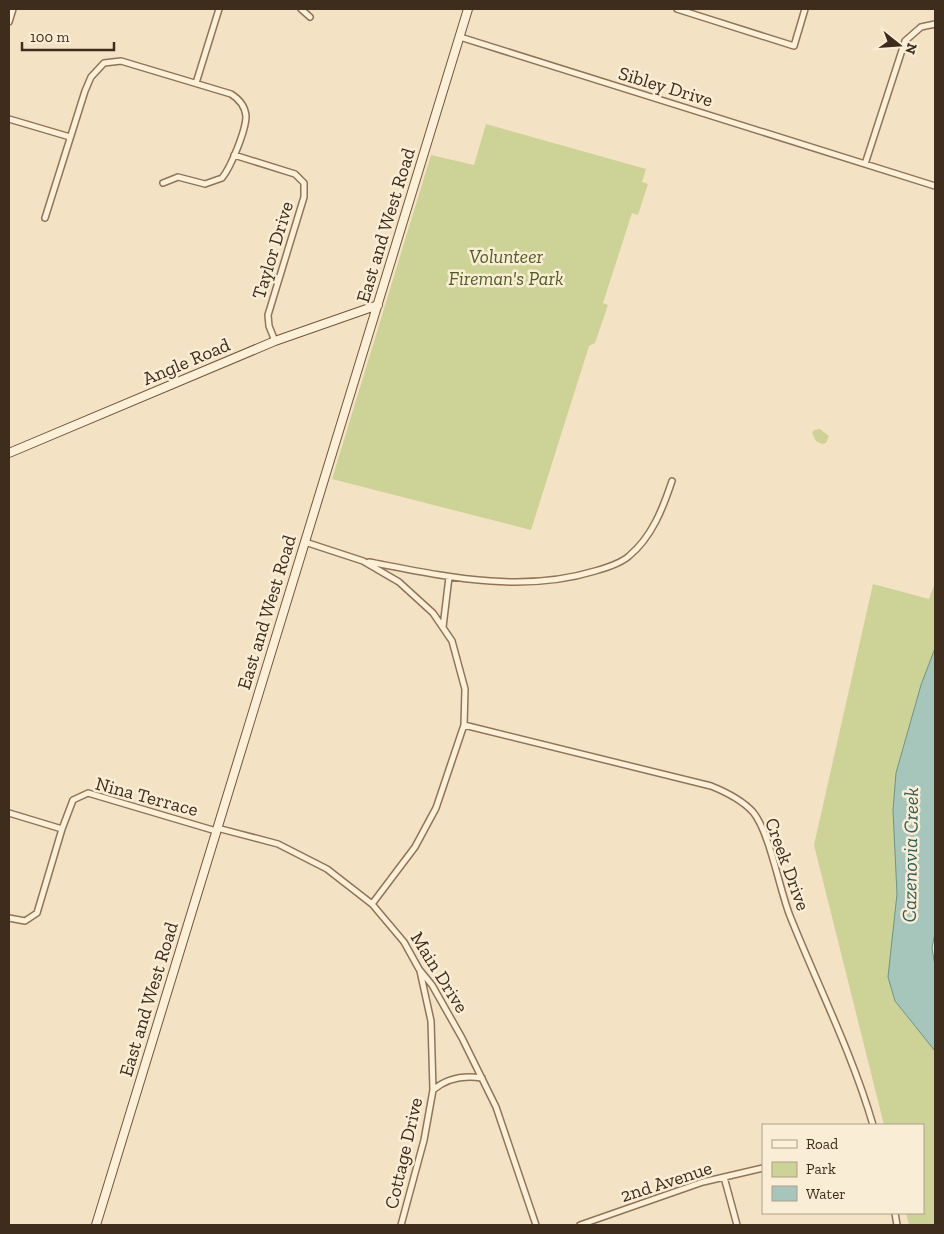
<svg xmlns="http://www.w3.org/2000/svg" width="944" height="1234" viewBox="0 0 944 1234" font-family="'Zilla Slab',serif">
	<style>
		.green { fill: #cdd296 }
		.water { fill: #a6c5bb; stroke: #6c9589 }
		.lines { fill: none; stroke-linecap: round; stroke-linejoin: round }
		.street-casing { stroke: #907458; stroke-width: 8 }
		.secondary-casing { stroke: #72553b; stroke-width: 10 }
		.street { stroke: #fcf0d9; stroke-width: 5 }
		.secondary { stroke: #fcf0d9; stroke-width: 8 }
		.labels { text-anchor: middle; stroke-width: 5; stroke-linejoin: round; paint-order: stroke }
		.street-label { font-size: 19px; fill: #3e2c1d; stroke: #f9edd5 }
		.park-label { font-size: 19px; font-style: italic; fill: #505d22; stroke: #f9edd5 }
		.water-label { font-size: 20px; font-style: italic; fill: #2b5f5a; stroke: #f9edd5 }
	</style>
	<rect width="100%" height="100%" fill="#f3e3c4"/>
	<path class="green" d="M486,124L646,169L642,182L648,184L638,215L632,213L603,303L608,305L595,343L589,346L531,530L332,479L431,155L474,165Z
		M820,429L829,436L826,443L822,444L816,441L812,433L814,430Z
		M935,583V695L919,739L935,1011V1225H909L906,1213H923V1125H884L814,845L873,584L929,599Z"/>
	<path class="water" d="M935,648V933L932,948L935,966V1051L895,1001L888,977L897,894L893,810L896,773L921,685Z"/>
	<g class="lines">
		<g class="street-casing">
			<path id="street" d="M301,9L310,17
				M677,9L794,46L805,9
				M9,22L13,9
				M460,37L935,186
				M196,83L219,9
				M9,119L70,137
				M234,155L295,174L304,183V197L268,315L269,326L275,341
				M865,164L905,41L921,27L935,24
				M45,218L85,91L91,77L104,63L121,61L231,94C239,99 245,106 246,116C246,130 231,167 222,178L205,184L178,177L163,183
				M305,542L363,561L399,582L433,613L452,641L465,689L464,725L436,808L415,847L372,904
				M369,562C443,576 520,594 595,571C606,568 620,564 629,556C652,537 663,508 672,481
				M443,627L449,577
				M464,725L711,786C726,792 742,800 753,812C770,833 779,888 790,916C818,986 852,1053 873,1125
				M9,813L62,829L37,913L25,921L9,918
				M217,828L278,844L327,869L372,904L404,942L419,969L432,985L462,1038L496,1107L536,1225
				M62,829L73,800L88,793L216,831
				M433,1090C447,1078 463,1075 482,1078
				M724,1177L737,1225
				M895,1213L897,1225
				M401,1225L424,1140L433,1090L431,1021L420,971
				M580,1225L703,1182L763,1168"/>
		</g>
		<g class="secondary-casing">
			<path id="secondary" d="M9,453L275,341L378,305
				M96,1225L468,9"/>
		</g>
		<use href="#street" class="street"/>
		<use href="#secondary" class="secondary"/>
	</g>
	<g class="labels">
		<g class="street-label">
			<text transform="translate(666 86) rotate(17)" y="7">Sibley Drive</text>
			<text transform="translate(385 225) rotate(-73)" y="7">East and West Road</text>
			<text transform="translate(272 250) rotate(-73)" y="7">Taylor Drive</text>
			<text transform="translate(186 361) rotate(-23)" y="7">Angle Road</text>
			<text transform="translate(266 612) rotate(-73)" y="7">East and West Road</text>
			<text transform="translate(147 796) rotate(15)" y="7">Nina Terrace</text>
			<text transform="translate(788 864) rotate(70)" y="7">Creek Drive</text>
			<text transform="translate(440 972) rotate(58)" y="7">Main Drive</text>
			<text transform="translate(148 999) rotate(-73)" y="7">East and West Road</text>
			<text transform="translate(403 1153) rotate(-77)" y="7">Cottage Drive</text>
			<text transform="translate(666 1181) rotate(-18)" y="7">2nd Avenue</text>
		</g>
		<g class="park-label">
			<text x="506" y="263">Volunteer<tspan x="506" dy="22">Fireman's Park</tspan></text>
		</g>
		<g class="water-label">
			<text transform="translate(910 855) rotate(-89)" y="7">Cazenovia Creek</text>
		</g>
	</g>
	<rect width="944" height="1234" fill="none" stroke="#3e2c1d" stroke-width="20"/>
	<rect x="762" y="1124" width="162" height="90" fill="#f9edd5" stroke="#aea08b"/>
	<rect x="772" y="1140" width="25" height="8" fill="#fcf0d9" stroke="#aea08b"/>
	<text x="806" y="1149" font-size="15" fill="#3e2c1d">Road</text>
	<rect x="772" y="1162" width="25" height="15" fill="#cdd296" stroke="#aea08b"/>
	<text x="806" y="1174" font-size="15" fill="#3e2c1d">Park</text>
	<rect x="772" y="1186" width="25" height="15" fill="#a6c5bb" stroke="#aea08b"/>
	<text x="806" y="1199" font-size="15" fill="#3e2c1d">Water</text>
	<g transform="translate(899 45) rotate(107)" stroke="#f9edd5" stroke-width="4" paint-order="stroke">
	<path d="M0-4L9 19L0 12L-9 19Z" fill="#3e2c1d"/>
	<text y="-8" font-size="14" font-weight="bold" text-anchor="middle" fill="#3e2c1d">N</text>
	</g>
	<path d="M22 42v8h92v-8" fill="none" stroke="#3e2c1d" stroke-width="2.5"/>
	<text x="30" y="42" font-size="15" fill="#3e2c1d" stroke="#f9edd5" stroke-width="4" paint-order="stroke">100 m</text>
</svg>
